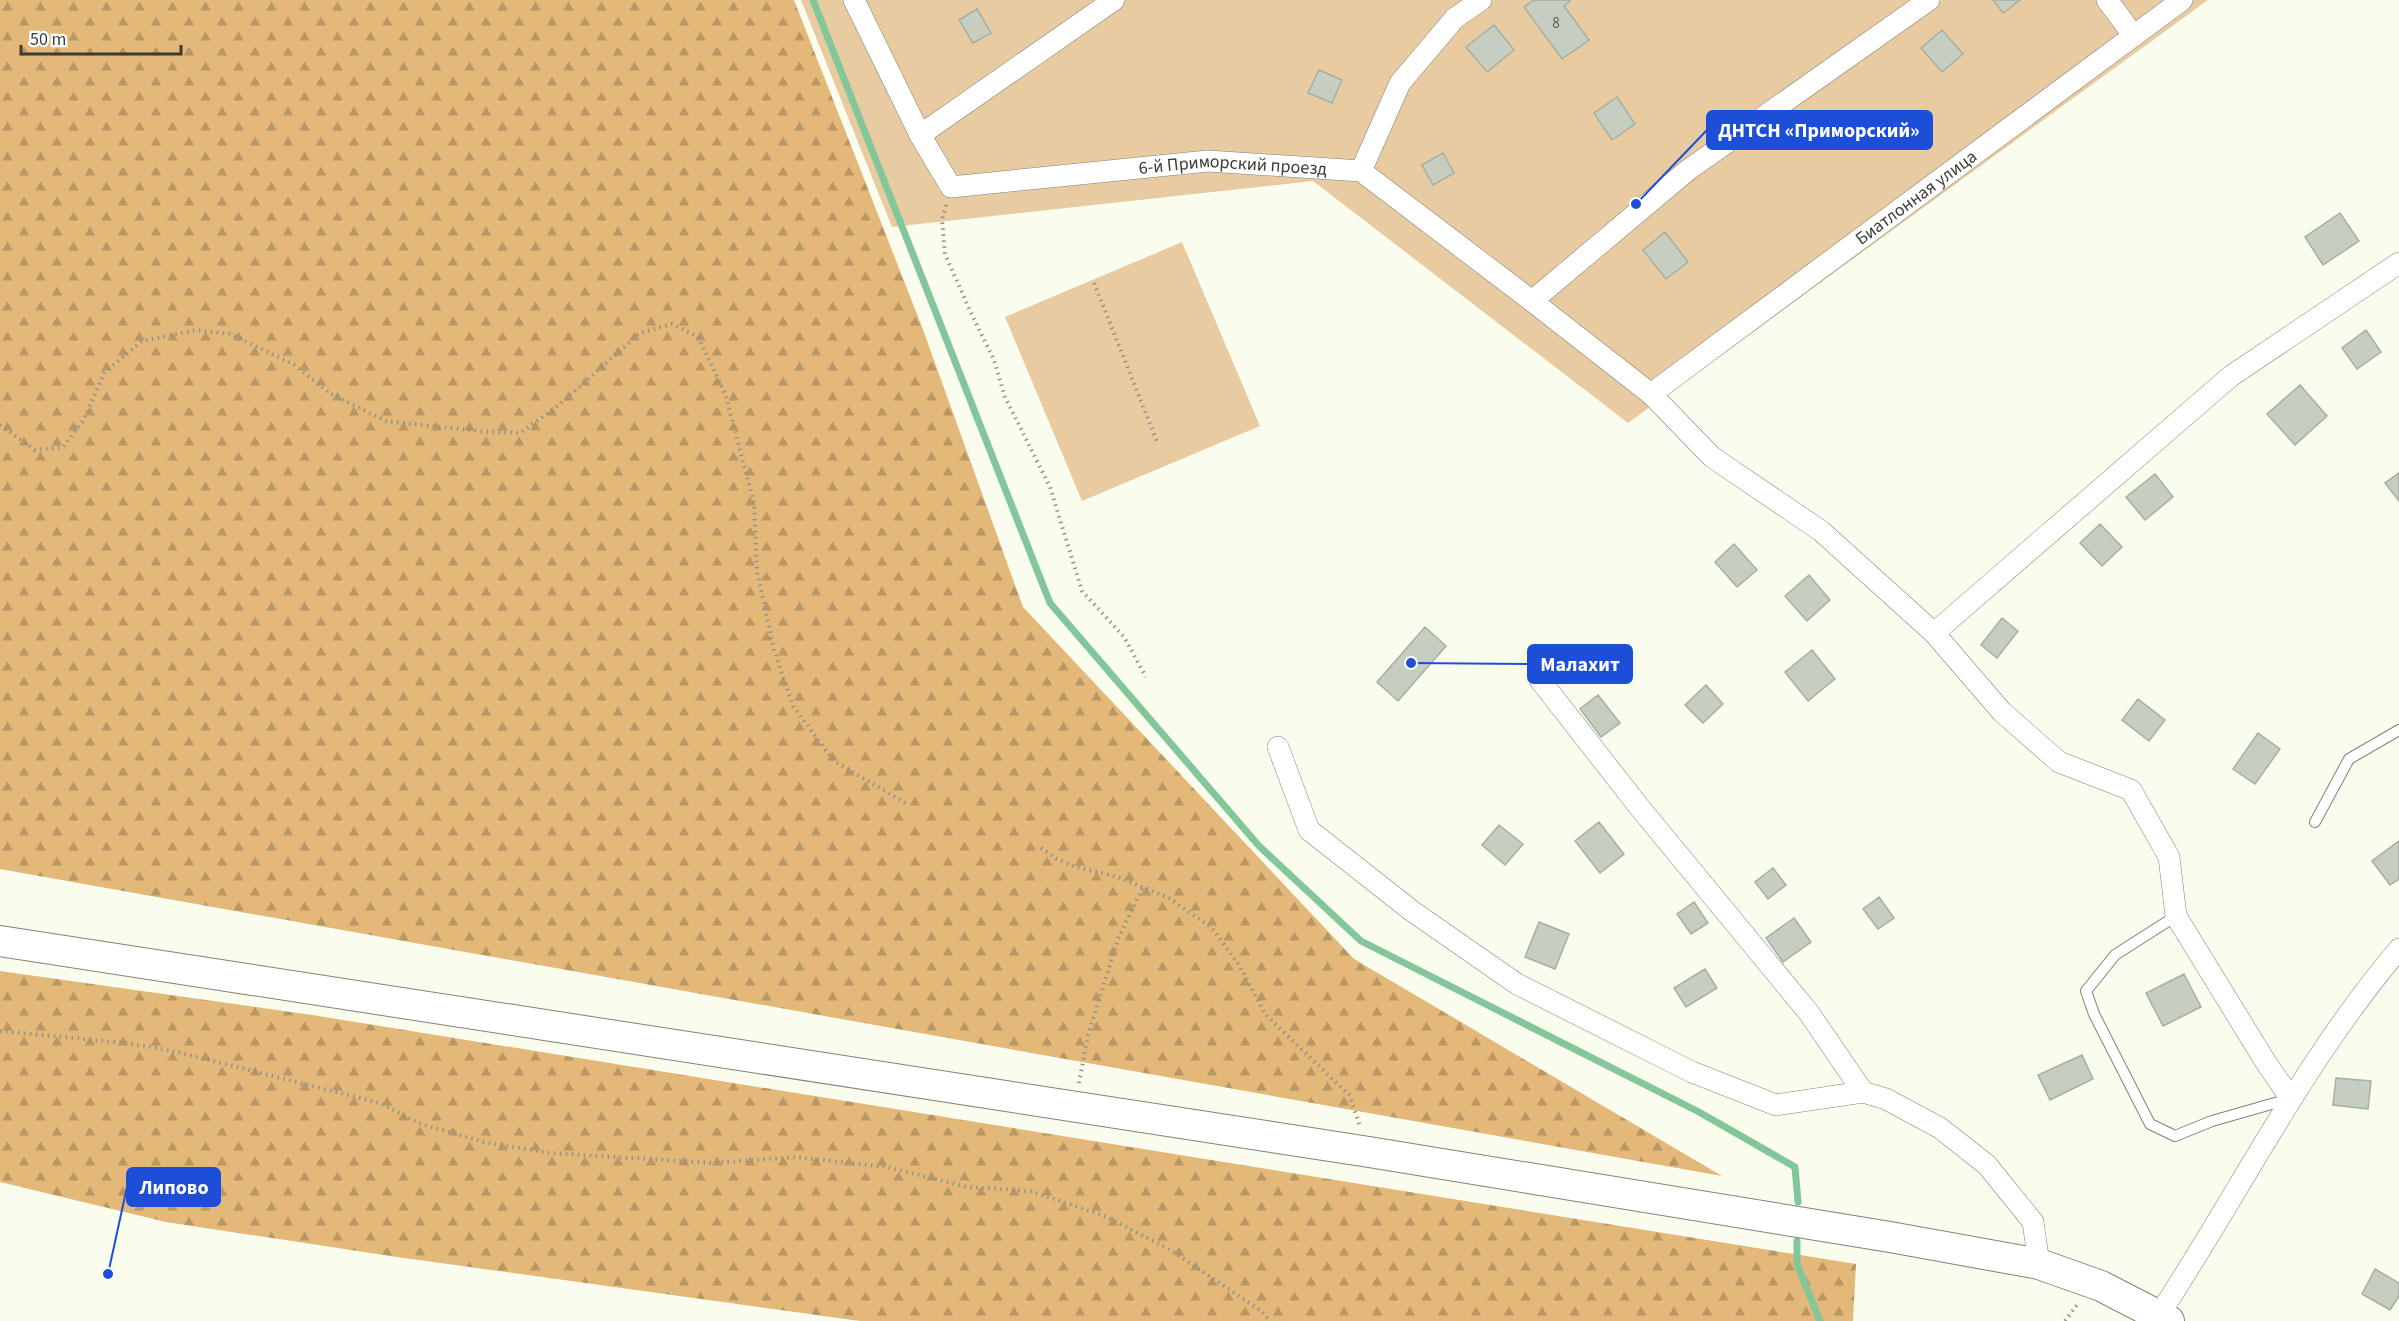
<svg xmlns="http://www.w3.org/2000/svg" width="2399" height="1321" viewBox="0 0 2399 1321" font-family="'Source Sans 3',sans-serif">
	<style>
		.green { fill: #e8cba1 }
		.forest { fill: url(#forest-firs) }
		.lines { fill: none; stroke-linecap: round; stroke-linejoin: round }
		.stream { stroke: #82c69a; stroke-width: 7 }
		.building { fill: #c5cec1; stroke: #a6afa2; stroke-width: 1.5 }
		.service-casing { stroke: #808275; stroke-width: 12 }
		.minor-casing { stroke: #808275; stroke-width: 22 }
		.secondary-casing { stroke: #808275; stroke-width: 32 }
		.path { stroke: #92948a; stroke-width: 4; stroke-dasharray: 1.5 4.5; stroke-linecap: butt }
		.service { stroke: #fff; stroke-width: 10 }
		.minor { stroke: #fff; stroke-width: 21 }
		.secondary { stroke: #fff; stroke-width: 30 }
		.labels { text-anchor: middle; stroke-width: 6; stroke-linejoin: round; paint-order: stroke }
		.number-label { font-size: 15px; fill: #5e6059 }
		.street-label { font-size: 18px; fill: #3b3c36; stroke: #fff }
		.leader { fill: none; stroke: #1d4ed8; stroke-width: 2 }
		.callout-dot { fill: #1d4ed8; stroke: #fff; stroke-width: 2 }
		.callout { fill: #1d4ed8; stroke: #1d4ed8; stroke-width: 2 }
		.callout-label { font-size: 20px; text-anchor: middle; font-weight: bold; fill: #fff }
	</style>
	<defs>
		<pattern id="forest-firs" width="22" height="20" patternUnits="userSpaceOnUse" patternTransform="scale(1.5)"><rect width="22" height="20" fill="#e3b879"/><path d="M5 1l3.5 6h-7zM16 11l3.5 6h-7z" fill="#b99764"/></pattern>
	</defs>
	<rect width="100%" height="100%" fill="#fafdee"/>
	<path class="green" d="M801,0H2208L1628,423L1313,181L892,227Z
		M1182,242L1260,426L1082,501L1005,317Z"/>
	<path class="forest" d="M0,0H794L922,327L1023,607L1354,959L1722,1176L0,869Z
		M0,971L312,1015L1856,1264L1853,1321H860L397,1257L166,1222L0,1182Z"/>
	<g class="lines">
		<path class="stream" d="M813,0L1050,603L1259,846L1361,941L1699,1112L1795,1167L1798,1202
			M1797,1241V1264L1820,1321"/>
	</g>
	<path class="building" d="M1534,0H1569L1570,1L1564,6L1589,40L1562,59L1524,7Z
		M1993,0H2020L2003,13Z
		M977,9L991,33L973,43L959,20Z
		M1494,25L1514,50L1487,72L1466,47Z
		M1942,30L1963,54L1942,72L1921,48Z
		M1319,70L1342,80L1332,103L1308,93Z
		M1617,97L1635,124L1612,140L1594,113Z
		M1443,153L1454,173L1433,185L1422,165Z
		M2340,213L2359,241L2323,265L2305,237Z
		M1665,232L1688,262L1666,279L1643,250Z
		M2366,330L2381,352L2357,369L2342,348Z
		M2300,385L2327,416L2295,445L2267,414Z
		M2399,473V501L2385,483Z
		M2155,474L2173,497L2145,520L2126,497Z
		M2100,524L2122,547L2102,566L2080,543Z
		M1734,544L1757,570L1737,587L1715,562Z
		M1809,575L1830,600L1807,621L1785,596Z
		M2002,618L2018,631L1997,658L1981,645Z
		M1425,627L1446,646L1398,701L1377,682Z
		M1812,650L1835,679L1808,701L1785,672Z
		M1706,685L1723,704L1703,723L1685,705Z
		M1598,695L1620,723L1601,737L1580,709Z
		M2138,699L2165,720L2149,741L2122,720Z
		M2258,733L2280,749L2255,784L2233,769Z
		M1599,822L1624,854L1600,873L1575,841Z
		M1499,825L1523,844L1505,865L1482,845Z
		M2399,841V879L2390,885L2372,861Z
		M1773,868L1786,885L1768,899L1755,882Z
		M1879,897L1894,918L1878,929L1863,909Z
		M1694,902L1708,923L1691,934L1677,914Z
		M1794,918L1811,942L1783,962L1766,938Z
		M1539,922L1569,934L1555,969L1525,957Z
		M1705,969L1717,988L1686,1007L1674,988Z
		M2184,974L2201,1007L2163,1026L2146,993Z
		M2082,1055L2093,1079L2050,1100L2038,1075Z
		M2336,1078L2371,1081L2368,1109L2333,1105Z
		M2375,1269L2399,1283V1296L2390,1310L2362,1294Z"/>
	<g class="lines">
		<g class="service-casing">
			<path id="service" d="M2315,822L2349,759L2399,730
				M2176,916L2115,955L2086,991L2094,1014L2150,1124L2175,1136L2212,1121L2289,1099"/>
		</g>
		<g class="minor-casing">
			<g id="minor">
				<path id="s1" d="M854,0L920,135L951,187L1208,161L1361,171L1532,301L1651,394L1712,457L1821,531L1934,633L2002,712L2059,762L2131,790L2169,857L2176,916L2265,1061L2291,1099"/>
				<path d="M2107,0L2134,36"/>
				<path d="M920,135L1114,0"/>
				<path d="M1361,171L1400,83L1455,18L1481,0"/>
				<path d="M1532,301L1688,170L1929,0"/>
				<path id="s2" d="M1651,394L2182,0"/>
				<path d="M1934,633L2231,376L2399,263"/>
				<path d="M1540,680L1640,808L1809,1013L1863,1092"/>
				<path d="M1278,747L1309,830L1412,911L1517,984L1692,1072L1776,1105L1863,1092L1886,1099L1940,1128L1987,1165L2033,1222L2039,1264"/>
				<path d="M2159,1315C2239,1193 2304,1061 2399,949"/>
			</g>
		</g>
		<g class="secondary-casing">
			<path id="secondary" d="M0,941L1369,1152L1890,1237L2039,1264L2101,1286L2169,1321"/>
		</g>
		<path class="path" d="M946,205L942,220L945,254L971,313L994,360L1005,397L1050,487L1082,591L1124,637L1146,677
			M1094,283L1158,444
			M0,425L35,450L63,447L83,421L104,373L142,341L196,330L230,334L293,364L331,394L386,421L478,431L520,433L559,405L640,333L672,324L698,337L725,393L754,503L757,571L774,650L793,706L834,761L907,804
			M1041,848L1057,859L1076,867L1118,877L1169,898L1212,928L1239,965L1265,1014L1349,1095L1360,1126
			M0,1031L125,1043L169,1050L380,1103L421,1124L484,1142L550,1153L712,1163L797,1157L887,1167L967,1187L1030,1191L1107,1217L1172,1251L1260,1310L1270,1321
			M1079,1083L1088,1035L1118,939L1143,887
			M2065,1321L2077,1305"/>
		<use href="#service" class="service"/>
		<use href="#minor" class="minor"/>
		<use href="#secondary" class="secondary"/>
	</g>
	<g class="labels">
		<g class="number-label">
			<text x="1556" y="28">8</text>
		</g>
		<g class="street-label">
			<text dy="6" stroke="none"><textPath href="#s1" startOffset="494">6-й Приморский проезд</textPath></text>
			<text dy="6" stroke="none"><textPath href="#s2" startOffset="330">Биатлонная улица</textPath></text>
		</g>
	</g>
	<path class="leader" d="M1636 204L1707 130M1411 663L1528 664M108 1274L127 1187"/>
	<g class="callout-dot">
		<circle cx="1636" cy="204" r="6"/>
		<circle cx="1411" cy="663" r="6"/>
		<circle cx="108" cy="1274" r="6"/>
	</g>
	<g class="callout">
		<rect x="1707" y="111" width="225" height="38" rx="6"/>
		<rect x="1528" y="645" width="104" height="38" rx="6"/>
		<rect x="127" y="1168" width="93" height="38" rx="6"/>
	</g>
	<g class="callout-label">
		<text x="1819" y="137">ДНТСН «Приморский»</text>
		<text x="1580" y="671">Малахит</text>
		<text x="174" y="1194">Липово</text>
	</g>
	<path d="M21 45v9h160v-9" fill="none" stroke="#3b3c36" stroke-width="3"/>
	<text x="30" y="45" font-size="18" fill="#3b3c36" stroke="#ffffff" stroke-width="4.5" paint-order="stroke">50 m</text>
</svg>
